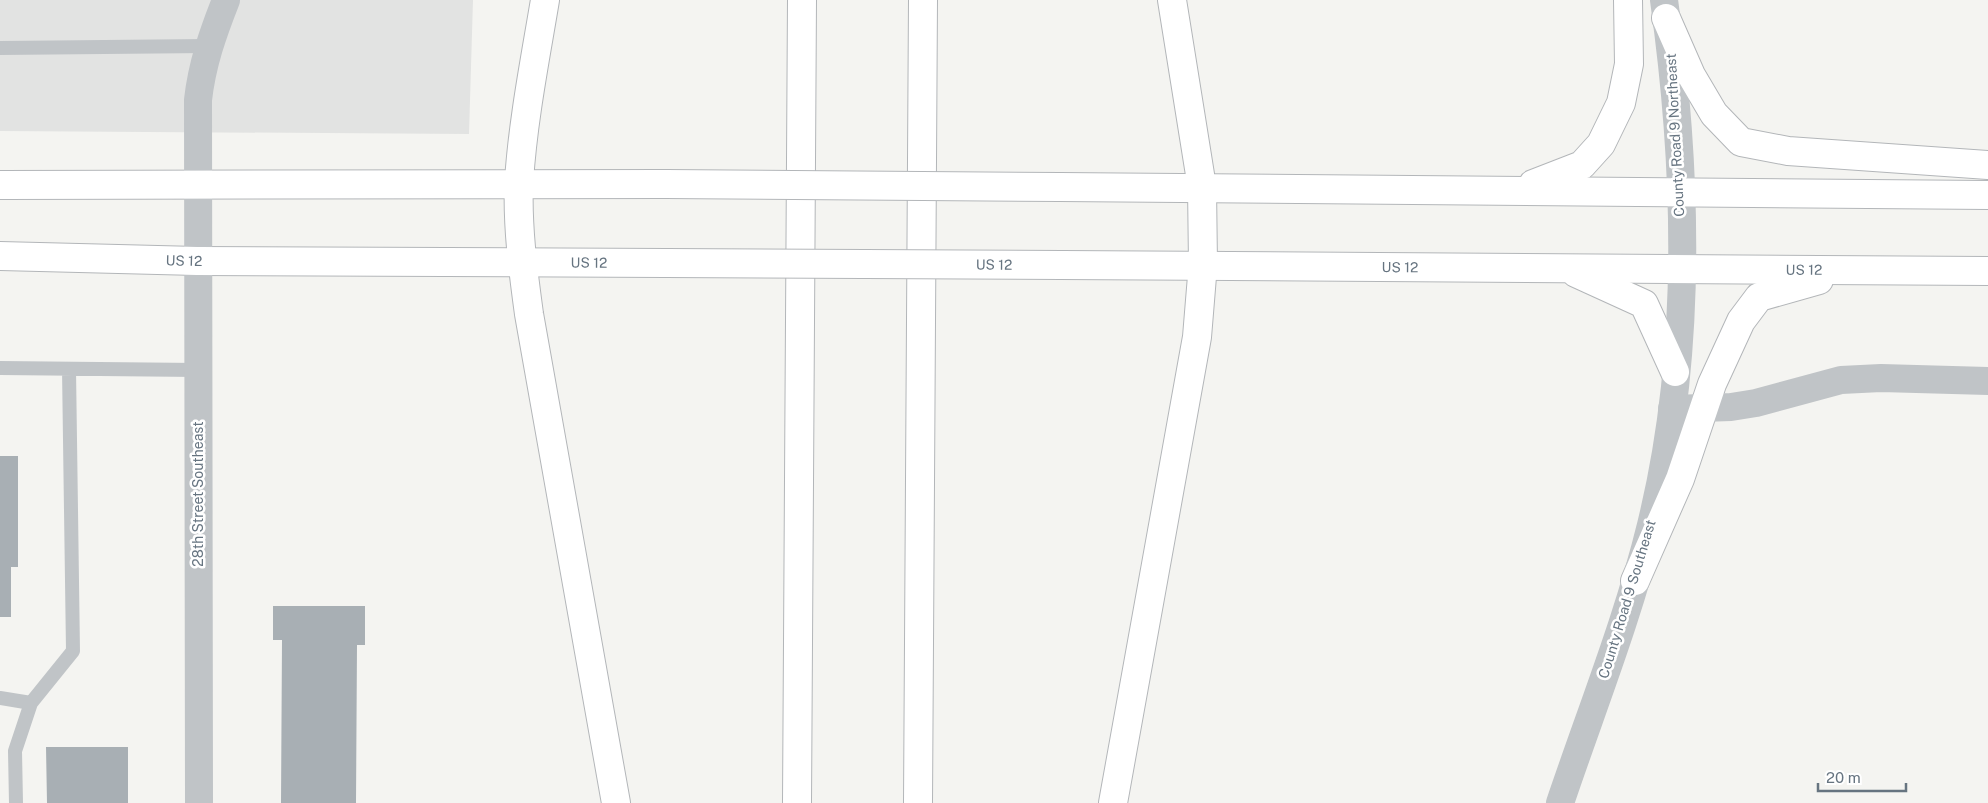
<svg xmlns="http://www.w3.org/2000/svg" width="1988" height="803" viewBox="0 0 1988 803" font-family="'Public Sans',sans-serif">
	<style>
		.built { fill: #e2e3e2 }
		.building { fill: #a8afb4 }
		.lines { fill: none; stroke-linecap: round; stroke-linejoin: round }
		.trunk-casing { stroke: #b3b6b9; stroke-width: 30 }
		.motorway-casing { stroke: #b3b6b9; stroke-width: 30 }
		.service { stroke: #c0c4c7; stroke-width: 14 }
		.minor { stroke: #c0c4c7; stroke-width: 28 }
		.tertiary { stroke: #c0c4c7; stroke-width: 28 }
		.trunk { stroke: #fff; stroke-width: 28 }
		.motorway { stroke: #fff; stroke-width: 28 }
		.trunk-bridge-casing { stroke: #b3b6b9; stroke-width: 30; stroke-linecap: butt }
		.trunk-bridge { stroke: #fff; stroke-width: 28 }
		.labels { text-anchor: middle; stroke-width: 5; stroke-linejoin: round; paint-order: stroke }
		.street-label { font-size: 14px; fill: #667480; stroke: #fff }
	</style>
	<rect width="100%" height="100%" fill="#f4f4f1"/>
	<path class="built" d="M0,0H473L469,134L0,131Z"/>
	<path class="building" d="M0,456H18V567H11V617H0Z
		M273,606H365V645H357L356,803H281L282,640H273Z
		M46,747H128V803H47Z"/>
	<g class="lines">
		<g class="trunk-casing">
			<g id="trunk">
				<path d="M1666,18L1691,75L1714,114L1741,142L1788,151L1988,165"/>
				<path d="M1533,184L1582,165L1601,144L1621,103L1629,64L1628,0"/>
				<path d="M0,185L666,184"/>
				<path d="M1060,187L1988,195"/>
				<path id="s1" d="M0,256L197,261L666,263"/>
				<path id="s2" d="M1062,265L1988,271"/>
				<path d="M1576,273L1644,304L1675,372"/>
				<path d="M1635,581L1680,479L1712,384L1741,321L1759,297L1819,280"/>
			</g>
		</g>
		<g class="motorway-casing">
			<path id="motorway" d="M545,0C535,60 523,120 519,181C517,225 523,270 529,314L616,803
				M797,803L802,0
				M918,803L923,0
				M1113,803L1197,337L1203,264L1202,187L1172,0"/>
		</g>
		<path class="service" d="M0,48L208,46
			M0,368L198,370
			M0,698L31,703
			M16,803L15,751L31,703L73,651L69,369"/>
		<path class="minor" d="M1672,409L1731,407L1756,403L1841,380L1881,378L1988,381
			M199,803L198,100C202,64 213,33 226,0"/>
		<path class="tertiary" d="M1560,803C1591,711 1628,619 1651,525C1693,355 1688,172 1664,0"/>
		<use href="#trunk" class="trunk"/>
		<use href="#motorway" class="motorway"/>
		<g class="trunk-bridge-casing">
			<g id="trunk-bridge">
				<path d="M666,184L1060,187"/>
				<path id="s3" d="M666,263L1062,265"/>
			</g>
		</g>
		<use href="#trunk-bridge" class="trunk-bridge"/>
	</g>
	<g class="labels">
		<g class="street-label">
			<text transform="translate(1675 135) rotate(-93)" y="5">County Road 9 Northeast</text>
			<text dy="5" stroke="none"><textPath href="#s1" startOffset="184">US 12</textPath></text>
			<text dy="5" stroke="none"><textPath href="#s1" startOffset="589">US 12</textPath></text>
			<text dy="5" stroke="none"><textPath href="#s3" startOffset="328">US 12</textPath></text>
			<text dy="5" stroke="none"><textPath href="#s2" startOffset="338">US 12</textPath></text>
			<text dy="5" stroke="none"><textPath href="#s2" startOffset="742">US 12</textPath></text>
			<text transform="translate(198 494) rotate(-90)" y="5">28th Street Southeast</text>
			<text transform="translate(1627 599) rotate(-73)" y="5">County Road 9 Southeast</text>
		</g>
	</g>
	<path d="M1818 783v8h88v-8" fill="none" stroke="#667480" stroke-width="2.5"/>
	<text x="1826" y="783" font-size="15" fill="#667480" stroke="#ffffff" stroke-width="4" paint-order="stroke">20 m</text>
</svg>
